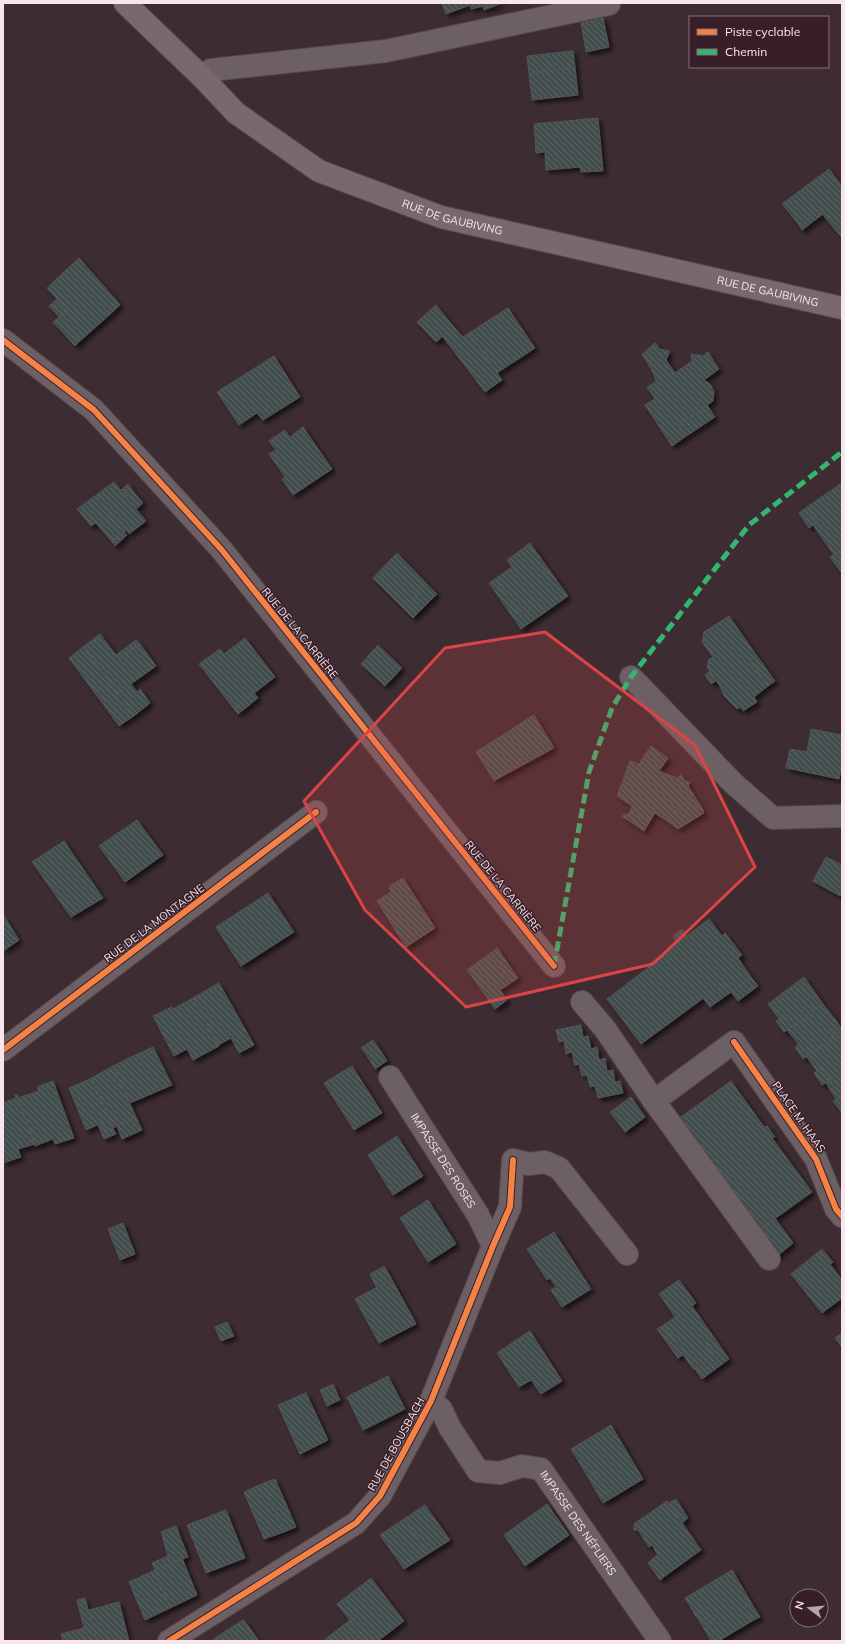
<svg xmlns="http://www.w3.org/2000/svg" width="845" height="1644" viewBox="0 0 845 1644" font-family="Mulish,sans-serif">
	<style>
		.building { fill: url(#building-back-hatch); stroke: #545454; filter: url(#shadow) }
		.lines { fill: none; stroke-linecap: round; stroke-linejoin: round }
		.minor-casing { stroke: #56494e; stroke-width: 24 }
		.major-casing { stroke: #56494e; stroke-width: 24 }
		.minor { stroke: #6d6065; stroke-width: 22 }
		.major { stroke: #79686e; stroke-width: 22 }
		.quiet { stroke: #33b770; stroke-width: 5; stroke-dasharray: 10 5; stroke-linecap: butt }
		.cycleway-casing { stroke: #381e28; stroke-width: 8 }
		.cycleway { stroke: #f48246; stroke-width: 6 }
		.marked { fill: #db4446; fill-opacity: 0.2; stroke: #db4446; stroke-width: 3; stroke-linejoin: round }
		.labels { text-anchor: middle; stroke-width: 3; stroke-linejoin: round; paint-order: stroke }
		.street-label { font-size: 11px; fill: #f9e6ed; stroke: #381e28 }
	</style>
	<defs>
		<pattern id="building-back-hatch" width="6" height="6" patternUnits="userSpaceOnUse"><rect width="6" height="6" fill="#434d4d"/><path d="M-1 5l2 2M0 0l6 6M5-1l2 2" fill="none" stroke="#5f6767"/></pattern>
		<filter id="shadow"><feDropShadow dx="3.5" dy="3.5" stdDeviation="2" flood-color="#0009"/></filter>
	</defs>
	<rect width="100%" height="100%" fill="#3d2d33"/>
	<path class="building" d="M442,3H502L484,10L483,6L471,9L470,5L446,14Z
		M603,18L609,47L586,52L581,23Z
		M573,51L575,67L529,74L527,56Z
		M575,67L578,95L532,100L529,74Z
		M598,118L603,171L581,172L580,167L546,170L545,152L536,153L534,124Z
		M829,169L842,186V238L819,210L799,225L782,204Z
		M819,210L823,214L802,230L799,225Z
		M79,258L117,301L104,313L107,317L80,341L66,325L74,318L47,288Z
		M57,299L67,309L59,317L49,306Z
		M117,301L120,305L107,317L104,313Z
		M436,305L454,327L436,342L417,322Z
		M508,308L535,348L497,373L469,333Z
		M67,309L74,318L66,325L59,317Z
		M59,317L80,341L75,346L53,322Z
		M454,327L463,337L469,333L502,380L485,392L443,337Z
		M655,343L660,349L670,351L666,360L675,373L692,361L691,354L703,356L708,352L719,369L704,380L710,384L714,391L713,401L678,426L685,437L672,446L645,405L655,399L647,387L656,382L654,374L642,354Z
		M274,356L300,397L263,420L257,413L239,425L217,392Z
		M707,405L715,417L685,437L678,426Z
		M303,427L332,469L293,495L282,479L285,477L269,454L276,450L269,441L285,430L290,437Z
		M114,482L126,496L133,491L143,503L136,509L146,521L129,534L126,530L124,532L95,496Z
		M842,483V556L839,552L834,555L813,525L818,522L807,507Z
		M128,484L133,491L126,496L121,490Z
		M95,496L124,532L112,542L96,523L91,526L77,509Z
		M807,507L818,522L809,528L799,513Z
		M124,532L127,535L115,546L112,542Z
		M530,543L545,564L541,566L546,574L550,571L568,596L544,613L537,604L520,616L495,579L512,567L507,560Z
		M839,552L842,556L841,572L830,557Z
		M397,553L427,584L404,609L373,578Z
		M545,564L550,571L546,574L541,566Z
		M495,579L520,616L537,604L544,613L521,629L489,583Z
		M427,584L437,594L413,618L404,609Z
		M729,616L757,656L750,660L768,686L754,697L757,702L743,711L740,707L737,709L724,696L720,686L707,667L709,659L713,657L702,642L704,632Z
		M100,634L119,659L140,644L156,666L131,684L137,692L140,689L150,703L135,715L83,647Z
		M245,638L275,677L234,709L199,664L220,649L224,654Z
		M136,640L140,644L119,659L116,655Z
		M378,645L402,668L385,686L361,664Z
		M83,647L135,715L119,726L103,704L105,701L94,686L91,688L69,658Z
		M757,656L775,681L768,686L750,660Z
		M710,671L716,681L711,684L705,675Z
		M94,686L105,701L103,704L91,688Z
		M254,693L258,698L238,714L234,709Z
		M534,715L548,738L494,781L476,752Z
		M811,729L842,735V764L839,779L786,768L790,749L807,752Z
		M548,738L554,748L497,779Z
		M651,746L668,758L659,771L677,778L681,775L685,781L690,782L688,786L702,808L681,805L679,812L674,811L667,821L655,813L650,821L630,813L632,806L617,796L630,761L639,764Z
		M681,805L702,808L704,813L678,829L667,821L674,811L679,812Z
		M630,813L650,821L644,831L622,816Z
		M137,820L163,855L125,882L99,846Z
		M64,841L103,898L71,917L32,862Z
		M826,857L842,865V892L840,896L813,881Z
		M403,878L435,928L406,947L377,901L391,892L389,886Z
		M268,893L294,932L241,966L216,927Z
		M4,916L19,940L3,951V917Z
		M709,919L722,936L725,933L742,955L738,958L751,977L731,992L724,983L641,1044L607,999L649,967L648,965Z
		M682,929L687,936L677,943L673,936Z
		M497,948L518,978L512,982L492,952Z
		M492,952L512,982L500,990L507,1000L495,1009L467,970Z
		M751,977L758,986L738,1001L731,992Z
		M804,977L816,994L808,999L815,1010L792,1027L784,1016L779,1019L768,1004Z
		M219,983L254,1045L239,1053L231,1038L218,1045L193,998Z
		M724,983L731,992L710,1007L703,998Z
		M816,994L823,1004L815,1010L808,999Z
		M193,998L219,1046L193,1060L187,1049L174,1056L153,1016L172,1007L173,1009Z
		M823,1004L835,1019L827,1025L835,1036L811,1053L802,1042L799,1045L787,1030Z
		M784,1016L792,1027L784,1032L776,1021Z
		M835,1019L842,1029L835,1036L827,1025Z
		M581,1025L583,1037L588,1036L591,1049L597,1047L599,1060L605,1058L607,1071L613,1070L615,1082L620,1081L623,1093L598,1098L595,1086L590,1087L587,1075L582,1076L579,1064L575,1065L572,1052L566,1054L564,1041L559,1042L556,1030Z
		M842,1031V1072L830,1080L821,1068L817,1071L806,1056Z
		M373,1040L378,1047L366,1054L361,1048Z
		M802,1042L811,1053L803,1059L795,1047Z
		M153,1047L155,1051L130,1062L129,1058Z
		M378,1047L387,1061L375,1069L366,1054Z
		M155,1051L172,1085L130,1103L113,1066L129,1058L130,1062Z
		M113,1066L136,1117L113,1128L92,1078Z
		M352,1066L382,1113L354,1130L324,1083Z
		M821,1068L830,1080L822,1085L814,1073Z
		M842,1072V1097L836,1099L826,1083Z
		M92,1078L113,1128L106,1131L102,1123L86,1130L69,1088Z
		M53,1081L74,1138L55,1144L53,1139L35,1146L18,1098L39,1091L37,1087Z
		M731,1081L764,1127L767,1126L775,1137L772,1138L812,1192L755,1233L674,1122Z
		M15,1095H17L35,1144L18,1149L21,1157L3,1163V1103L16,1098Z
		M841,1096L842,1097V1113L833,1101Z
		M631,1097L645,1117L625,1132L610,1112Z
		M136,1117L142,1130L122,1139L117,1126Z
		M102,1123L106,1131L113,1128L116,1134L104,1139L98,1125Z
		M397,1136L423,1176L393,1195L368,1155Z
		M428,1200L456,1244L428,1262L400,1218Z
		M775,1218L793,1243L774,1259L755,1233Z
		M123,1223L135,1254L120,1260L108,1229Z
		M554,1232L591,1289L562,1307L551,1290L556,1287L550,1278L547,1280L527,1249Z
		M822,1249L833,1262L830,1264L842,1280V1298L822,1313L791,1274Z
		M383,1267H385L416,1324L391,1280Z
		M383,1267L391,1280L377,1288L370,1274Z
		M391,1280L416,1324L379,1343L355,1299Z
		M679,1280L696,1303L692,1306L713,1336L705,1342L714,1355L696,1368L664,1325L675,1317L659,1294Z
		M227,1322L234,1336L221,1341L215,1327Z
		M664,1325L696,1368L694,1370L683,1355L678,1358L657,1329Z
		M530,1331L562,1381L541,1394L531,1380L519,1387L497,1353Z
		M842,1333V1347L835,1338Z
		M713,1336L729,1359L702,1379L695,1369L714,1355L705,1342Z
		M388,1376L405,1409L363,1430L347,1397Z
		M333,1384L340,1400L327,1406L320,1390Z
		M306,1393L328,1440L300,1454L278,1405Z
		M611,1425L643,1479L610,1499L594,1472L588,1477L571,1449Z
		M594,1472L610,1499L603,1503L588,1477Z
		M275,1479L296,1527L284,1532L264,1483Z
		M264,1483L284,1532L264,1539L244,1492Z
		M676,1499L688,1518L682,1523L669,1503Z
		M667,1501L701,1550L665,1576L652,1559L658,1555L652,1545L649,1547L638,1530H634V1524Z
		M547,1504L569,1535L525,1566L504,1535Z
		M425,1505L450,1540L428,1554L404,1519Z
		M226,1510L245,1558L206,1573L187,1525Z
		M404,1519L428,1554L404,1569L380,1535Z
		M176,1526L188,1557L170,1563L161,1532Z
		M168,1556L170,1563L155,1570L152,1563Z
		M182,1558L197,1595L170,1608L155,1570Z
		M652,1559L665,1576L660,1580L648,1563Z
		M155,1570L170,1608L145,1620L129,1582Z
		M732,1570L752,1604L745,1608L752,1621L722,1639L704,1610L695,1615L685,1598Z
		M371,1578L404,1621L378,1641H366L337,1604Z
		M85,1598L97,1641H63L61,1634L84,1628L77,1600Z
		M119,1602L129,1641H97L89,1610Z
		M752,1604L760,1617L752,1621L745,1608Z
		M704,1610L708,1617L700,1622L695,1615Z
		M708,1617L722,1639L718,1641H711L700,1622Z
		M244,1620L259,1641L241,1621Z
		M350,1620L366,1641H323Z
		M241,1621L258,1641H211Z"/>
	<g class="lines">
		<g class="minor-casing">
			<g id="minor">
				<path d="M202,77L211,70L386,51L609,4"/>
				<path d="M3,340L94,410L221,549L554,966"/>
				<path d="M631,677L733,783L773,818L842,816"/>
				<path d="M582,1002L605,1029L654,1101L734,1042L816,1159L836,1209L842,1216"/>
				<path d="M3,1050L316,812"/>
				<path id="s1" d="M390,1077L478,1215L493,1246"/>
				<path d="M654,1101L769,1259"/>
				<path id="s2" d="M431,1401L441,1409L450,1428L478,1471L500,1473L522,1466L541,1469L660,1641"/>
				<path d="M169,1641L356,1523L380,1496L431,1401L493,1246L510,1207L513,1160L529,1164L545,1162L559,1168L627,1254"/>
			</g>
		</g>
		<g class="major-casing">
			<g id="major">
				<path id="s3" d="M125,3L202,77L236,113L319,171L441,217L842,308"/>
			</g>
		</g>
		<use href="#minor" class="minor"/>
		<use href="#major" class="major"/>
		<path class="quiet" d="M554,966L589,772L612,708L631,677L749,525L842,452"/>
		<g class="cycleway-casing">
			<path id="cycleway" d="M3,340L94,410L221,549L554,966
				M734,1042L816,1159L836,1209L842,1216
				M3,1050L316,812
				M169,1641L356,1523L380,1496L431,1401L493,1246L510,1207L513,1160"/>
		</g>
		<use href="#cycleway" class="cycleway"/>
	</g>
	<path class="marked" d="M545,632L695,745L755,867L653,964L466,1007L365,910L304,801L445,648Z"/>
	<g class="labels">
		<g class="street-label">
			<text dy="4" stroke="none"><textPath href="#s3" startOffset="399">RUE DE GAUBIVING</textPath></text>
			<text dy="4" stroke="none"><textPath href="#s3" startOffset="723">RUE DE GAUBIVING</textPath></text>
			<text transform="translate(300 633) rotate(51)" y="4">RUE DE LA CARRIÈRE</text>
			<text transform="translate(503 886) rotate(51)" y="4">RUE DE LA CARRIÈRE</text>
			<text transform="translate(154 923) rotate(-37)" y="4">RUE DE LA MONTAGNE</text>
			<text transform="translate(799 1117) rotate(55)" y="4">PLACE M. HAAS</text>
			<text dy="4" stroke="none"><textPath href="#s1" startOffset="99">IMPASSE DES ROSES</textPath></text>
			<text transform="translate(396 1444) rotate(-61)" y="4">RUE DE BOUSBACH</text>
			<text dy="4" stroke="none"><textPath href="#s2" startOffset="215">IMPASSE DES NÉFLIERS</textPath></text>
		</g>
	</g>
	<rect width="845" height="1644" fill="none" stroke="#f9e6ed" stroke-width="8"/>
	<rect x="689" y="16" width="140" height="52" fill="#381e28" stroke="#856e77"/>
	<rect x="697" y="29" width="20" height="6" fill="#f48246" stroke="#856e77"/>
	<text x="725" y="36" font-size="12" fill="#f9e6ed">Piste cyclable</text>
	<rect x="697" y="49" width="20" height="6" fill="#33b770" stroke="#856e77"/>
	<text x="725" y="56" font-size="12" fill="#f9e6ed">Chemin</text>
	<g transform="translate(809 1608) rotate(286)"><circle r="19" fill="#381e28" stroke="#856e77"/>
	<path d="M0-3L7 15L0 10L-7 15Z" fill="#b7a5ac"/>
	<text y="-6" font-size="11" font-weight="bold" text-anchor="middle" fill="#f9e6ed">N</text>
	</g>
</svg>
